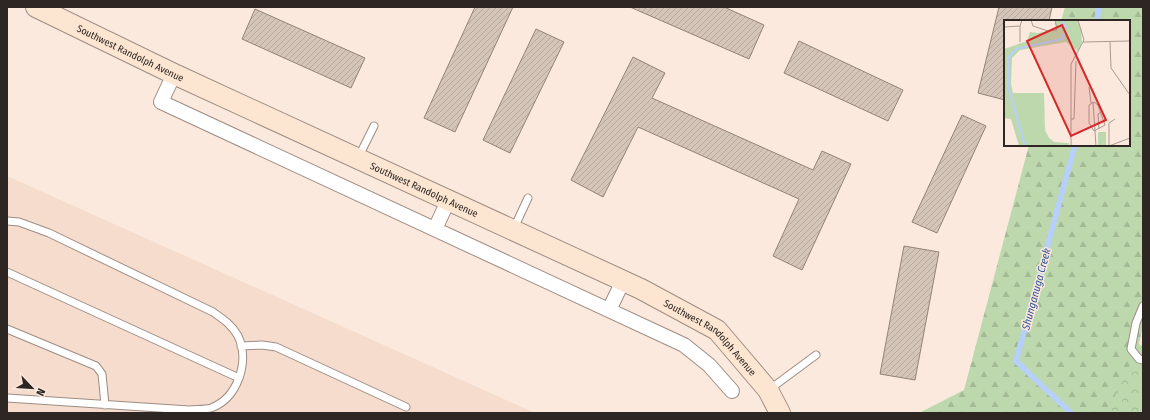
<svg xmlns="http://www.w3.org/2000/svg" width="1150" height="420" viewBox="0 0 1150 420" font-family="'Fira Sans Condensed',sans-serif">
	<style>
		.built { fill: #f5dccd }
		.forest { fill: url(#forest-firs) }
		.park { fill: url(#park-crowns) }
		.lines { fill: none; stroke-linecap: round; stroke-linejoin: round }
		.stream { stroke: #b6cffb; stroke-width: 5.5 }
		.building { fill: url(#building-hatch); stroke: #938378 }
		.lane-casing { stroke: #9e8d83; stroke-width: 9 }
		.street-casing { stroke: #9e8d83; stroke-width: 16 }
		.secondary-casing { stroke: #9e8d83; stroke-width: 22 }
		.lane { stroke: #fff; stroke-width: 7 }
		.street { stroke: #fff; stroke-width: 14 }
		.secondary { stroke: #fce6d2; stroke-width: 20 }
		.labels { text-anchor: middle; stroke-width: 3; stroke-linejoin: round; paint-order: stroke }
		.street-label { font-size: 10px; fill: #2d2622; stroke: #fbe9dd }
		.water-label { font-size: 11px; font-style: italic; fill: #335597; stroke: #fbe9dd }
		.inset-river { fill: none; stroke: #b6cffb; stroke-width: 2 }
		.inset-road { fill: none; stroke: #a99b92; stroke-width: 1 }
		.view { fill: #d62828; fill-opacity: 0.15; stroke: #d62828; stroke-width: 2 }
		.inset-edge { fill: none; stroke: #2d2622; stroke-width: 2 }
	</style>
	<defs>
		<pattern id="forest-firs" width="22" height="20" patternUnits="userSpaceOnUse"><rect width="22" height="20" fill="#bed8ad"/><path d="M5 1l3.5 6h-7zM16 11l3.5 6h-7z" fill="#a4b995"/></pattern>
		<pattern id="park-crowns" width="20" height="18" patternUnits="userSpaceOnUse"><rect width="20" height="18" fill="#bed8ad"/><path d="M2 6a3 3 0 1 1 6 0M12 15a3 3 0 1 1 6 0" fill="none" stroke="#a4b995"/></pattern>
		<pattern id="building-hatch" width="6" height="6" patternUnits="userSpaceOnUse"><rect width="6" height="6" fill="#d5c4b8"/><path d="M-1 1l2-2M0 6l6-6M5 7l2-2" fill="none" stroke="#b7a89e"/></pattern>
	</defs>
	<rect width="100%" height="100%" fill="#fbe9dd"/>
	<path class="built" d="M7,176L535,413H7Z"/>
	<path class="forest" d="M1065,7H1143V325L1139,344L1143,347V413H919L964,390L1029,145H1129V21H1061Z"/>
	<path class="park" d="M1139,345L1143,347V413H1107Z"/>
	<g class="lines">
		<path class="stream" d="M1097,21L1099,7
			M1071,413L1016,361L1075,145"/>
	</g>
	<path class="building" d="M475,7H513L455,132L424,118Z
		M630,7H724L764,25L749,59Z
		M999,7H1052L1049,21H1005V100L978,93Z
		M255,9L365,58L351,88L242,39Z
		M536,29L564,42L510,153L483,140Z
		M799,41L903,90L888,121L784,73Z
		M633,57L665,73L652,98L813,170L822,151L851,164L802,270L773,256L799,199L638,127L603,197L571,180Z
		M962,115L986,126L937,233L912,222Z
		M904,246L939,252L915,380L880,374Z"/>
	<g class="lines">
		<g class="lane-casing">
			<path id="lane" d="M358,158L374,126
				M7,221L19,222L49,233L213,312C223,319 232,325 238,336C250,361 238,398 211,408C204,410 196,409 189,410L7,398
				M514,228L528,198
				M7,272L239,378
				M1143,306L1136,323L1131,349L1139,359L1143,360
				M7,329L96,366L102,374L105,405
				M241,346L262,345L276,347L406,407
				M770,389L816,355"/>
		</g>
		<g class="street-casing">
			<path id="street" d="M174,74L161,102L684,345L709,365L732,391
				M435,229L448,201
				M609,310L623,281"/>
		</g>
		<g class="secondary-casing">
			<g id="secondary">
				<path id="s1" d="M36,7L174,74L641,289L717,330L768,390L780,413"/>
			</g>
		</g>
		<use href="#lane" class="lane"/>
		<use href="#street" class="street"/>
		<use href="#secondary" class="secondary"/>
	</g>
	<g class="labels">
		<g class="street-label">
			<text dy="4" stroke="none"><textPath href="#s1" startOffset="105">Southwest Randolph Avenue</textPath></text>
			<text dy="4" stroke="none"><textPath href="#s1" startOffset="429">Southwest Randolph Avenue</textPath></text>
			<text dy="4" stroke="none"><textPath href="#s1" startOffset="753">Southwest Randolph Avenue</textPath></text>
		</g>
		<g class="water-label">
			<text transform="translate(1036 289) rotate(-75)" y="4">Shunganuga Creek</text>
		</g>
	</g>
	<g transform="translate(1004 20)">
		<rect width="126" height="126" fill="#fbe9dd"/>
		<path d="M52,2L77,9L78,22L74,31L62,22L16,30L8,38L7,64L9,73H40L41,110L45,118L50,122L65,123V126H15L7,99L0,98V29L23,21L26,12L34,13L52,9Z" fill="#bed8ad"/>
		<path d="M52,0H73L77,9H52Z" fill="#bed8ad"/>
		<path d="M94,112H102V126H94Z" fill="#bed8ad"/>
		<path class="inset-river" d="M21,126L4,67V38L12,29L58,19L62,7L58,0"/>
		<path class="inset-road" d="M27,0L29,6L44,11L53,10L51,0M16,6L18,0H24M0,7L16,6V22M79,22L126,21M106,22L107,48L126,75M85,67L87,83M89,82L92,126M90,82L94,85L101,105L90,111L85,103V85ZM67,99H70L72,41M95,109L94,94L97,92M67,126V44L80,20L74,0M105,126V103L111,99M105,126L126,118"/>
		<path class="view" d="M58,5L102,100L67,116L23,21Z"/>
		<rect width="126" height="126" class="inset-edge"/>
	</g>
	<rect width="1150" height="420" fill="none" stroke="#2d2622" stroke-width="16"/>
	<g transform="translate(32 388) rotate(115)" stroke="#fbe9dd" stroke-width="3" paint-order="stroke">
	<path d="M0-3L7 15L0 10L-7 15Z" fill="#2d2622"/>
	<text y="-6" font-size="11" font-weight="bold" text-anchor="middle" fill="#2d2622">N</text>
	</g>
</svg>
